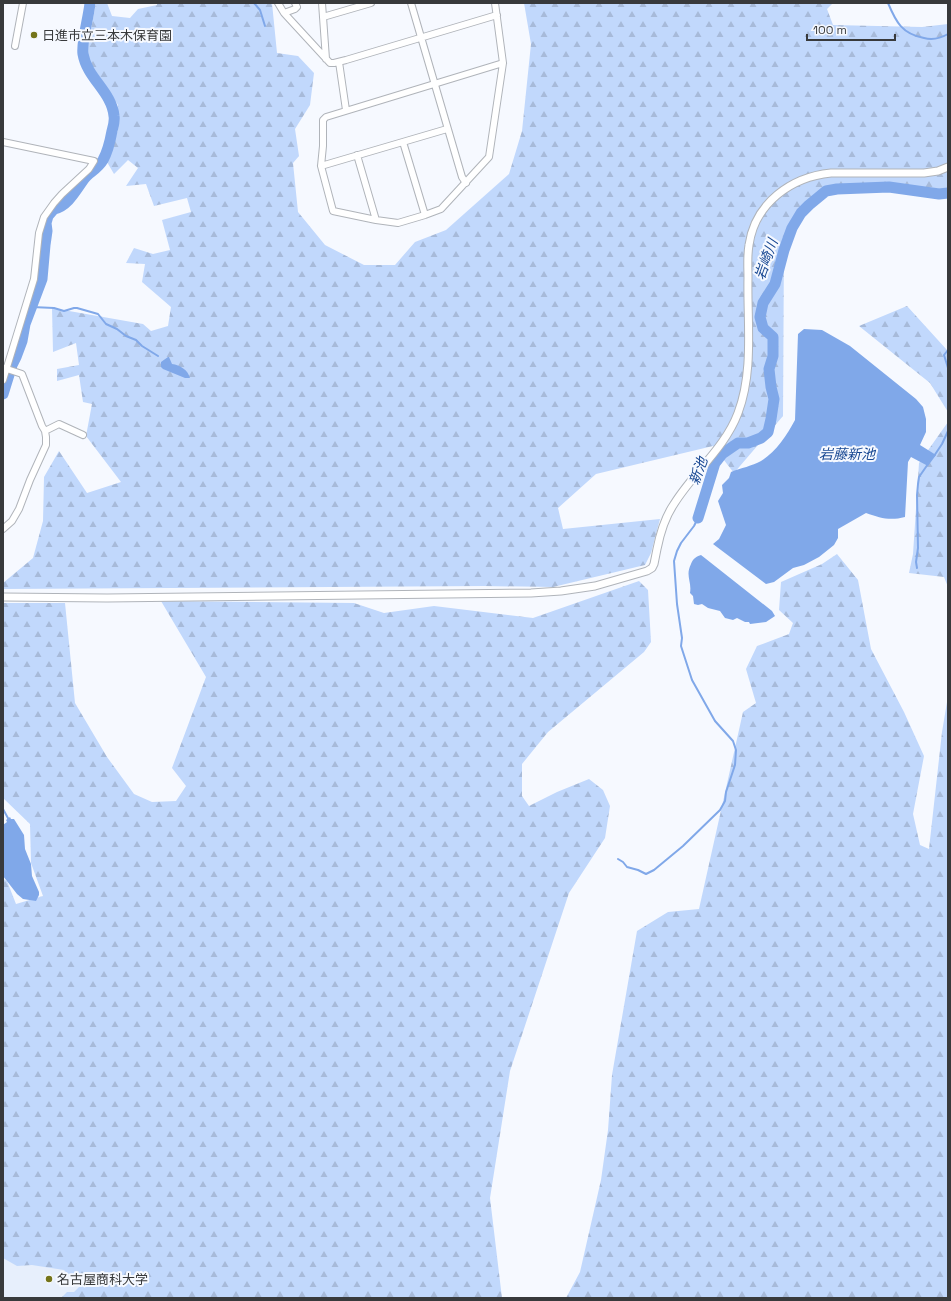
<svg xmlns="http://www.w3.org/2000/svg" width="951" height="1301" viewBox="0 0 951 1301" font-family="'Space Grotesk','Noto Sans JP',sans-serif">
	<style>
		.built { fill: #e7effc }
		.forest { fill: url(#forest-firs) }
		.water { fill: #80a8e9 }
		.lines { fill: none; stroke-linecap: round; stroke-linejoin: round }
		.stream { stroke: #80a8e9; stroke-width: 2 }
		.river { stroke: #80a8e9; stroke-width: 11 }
		.minor-casing { stroke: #b0b4ba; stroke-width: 8 }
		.tertiary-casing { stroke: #b0b4ba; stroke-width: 9 }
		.minor { stroke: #fff; stroke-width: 6 }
		.tertiary { stroke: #fff; stroke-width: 7 }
		.poi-dot { fill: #74741a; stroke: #f6f9ff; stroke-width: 1.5 }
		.labels { text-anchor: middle; stroke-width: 4; stroke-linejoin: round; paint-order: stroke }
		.poi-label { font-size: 13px; fill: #383a3c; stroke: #f6f9ff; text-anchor: start }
		.water-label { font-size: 14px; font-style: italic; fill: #184893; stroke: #f6f9ff }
	</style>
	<defs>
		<pattern id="forest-firs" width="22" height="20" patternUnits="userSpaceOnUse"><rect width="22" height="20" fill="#c1d8fc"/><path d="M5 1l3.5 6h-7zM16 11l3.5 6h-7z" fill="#a7bad9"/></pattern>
	</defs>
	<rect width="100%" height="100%" fill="#f6f9ff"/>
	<path class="built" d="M3,1255L70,1258L92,1298H3Z"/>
	<path class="forest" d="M96,3H107L112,16L130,18L138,9L157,5V3H272L277,53L298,56L314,73L310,105L295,129L299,156L293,163L298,212L325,245L364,265H395L415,242L446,230L509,174L522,131L531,44L524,3H833L827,9L833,25L922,27L948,24V194L937,196L882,190L842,192L814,198L802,207L784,240L783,416L734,473L713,446L596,474L558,508L563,529L660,519L651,553L645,565L553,587L484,586L3,589V583L33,558L43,521L44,477L59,451L87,493L121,482L86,436L92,404L83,402L79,375L57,381V369L79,365L76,343L53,352L52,308L143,324L151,331L168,326L171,307L142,282L145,264L126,263L134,248L153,254L170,250L162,220L191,212L187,198L154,206L146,184L126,186L138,168L128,160L114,174L107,162L118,130V105L86,56Z
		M907,306L947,350H948V412L930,383L859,326Z
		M948,422V587L944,577L909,573L913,554L919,463Z
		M837,554L858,580L871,649L904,712L924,756L913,814L920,845L929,849L942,732L948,696V1298H566L580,1272L601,1180L608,1130L612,1075L637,931L668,912L699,909L743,712L756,703L746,669L757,646L789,634L793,623L779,610L781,582L822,564Z
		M639,581L648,590L651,642L644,652L548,732L522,764V796L529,806L557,792L589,779L603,790L610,806L605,838L569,893L510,1071L490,1198L502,1298H61L67,1292H74L79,1287L81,1283L76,1274H68L64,1270L32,1265L17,1266L3,1258V879L7,881L16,904L43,896L31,863L30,824L3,798V603H65L75,703L107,757L134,794L152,802L176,801L186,786L172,768L206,677L161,601L354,603L384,613L434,606L533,618Z"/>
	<path class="water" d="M804,329L822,330L850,346L916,399L923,407L926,419V432L920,445L936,455L928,466L911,457L908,462L905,517C890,521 880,518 866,513L838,529V538L834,545L819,557L804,565L793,568L774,582L766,584L713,544L719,539L726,525L718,501L723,493L722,485L729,478L731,472C741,468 752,466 761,461C776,452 787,435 795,420L798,334Z
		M168,357H169L172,364C180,365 188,370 190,378H185L163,369L161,367V362Z
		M701,555L772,611L775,616L766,622L750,624L749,622H745L737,618L733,620L725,618L720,611L708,608L702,604L698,605L694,604L693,596L690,593C692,581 685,576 691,564C693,559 695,557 701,555Z
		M10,817L11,819H14L24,835L25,849L31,864L32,876L39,892V895L36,901L23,899L17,894L3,876V825L7,822L6,820Z"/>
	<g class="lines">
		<path class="stream" d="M254,3L260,10L265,26
			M888,3C896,22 902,34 924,38C932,40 941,38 948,34
			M32,307L54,308L64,311L74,308H77L98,314L106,324L117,329L126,336L136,340L142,346L158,356
			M948,350L944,355L948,368
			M934,456L942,444L948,431
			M917,568L916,562L918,548L917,495L918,484L919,477L928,464
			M3,809L9,820
			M618,859L623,862L627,867L638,870L646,874L654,870L683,846L720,810L725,801L726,792L735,765L736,750L733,741L715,721L692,680L681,646L682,638L677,604L674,561L677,551L681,543L694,526L698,518"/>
		<path class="river" d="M3,394L12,365L16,357L22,341L25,324L42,279L45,245L47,231L46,223L48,216L54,209C68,206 76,190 84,179C89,172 97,170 103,160C108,151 110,142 112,131C113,127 115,121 114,116C112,92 87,78 83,54C81,43 89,16 90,3
			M698,518L715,463L722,454L738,443H748L761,438L768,432L771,419L774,399L771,387L769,369L773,356V337L763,328L760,317L763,303L775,284L784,250L792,228L801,213L809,205L826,191L837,189L889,187L939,194L948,193"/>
		<g class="minor-casing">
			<path id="minor" d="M278,3L284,13L330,63H334L346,60L497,15
				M322,3L326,59
				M411,3L462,177L466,183
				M495,3L503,63L489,157L441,209L425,215L398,223L376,220L333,211L321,166L323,146V120L326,117L503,63
				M284,13L295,9L297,7L295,3
				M323,17L371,3
				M15,46L23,3
				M339,62L346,110
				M3,142L94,161L89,169L62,194L54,203L44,217L39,233L34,279L3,380
				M403,142L425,215
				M357,155L376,220
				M321,166L447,129
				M45,431L59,424L83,435
				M3,529L12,521L19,509L30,480L46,445V437L45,431L42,426L22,374L4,368"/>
		</g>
		<g class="tertiary-casing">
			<path id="tertiary" d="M3,597L107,598L531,593L561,591L595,586L647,571L652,568L654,564C655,559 656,554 657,549C660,534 665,517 674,504C693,473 725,448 738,413C754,371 747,322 748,278C748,267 747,256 749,245C755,203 791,177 831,173H924L938,171L948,167"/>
		</g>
		<use href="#minor" class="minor"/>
		<use href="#tertiary" class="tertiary"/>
	</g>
	<g class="poi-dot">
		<circle cx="34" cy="35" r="4"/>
		<circle cx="49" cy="1279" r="4"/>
	</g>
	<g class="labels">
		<g class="poi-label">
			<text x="42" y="40">日進市立三本木保育園</text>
			<text x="57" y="1284">名古屋商科大学</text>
		</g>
		<g class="water-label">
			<text transform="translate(766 259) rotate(-70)" y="5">岩崎川</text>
			<text x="847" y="459">岩藤新池</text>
			<text transform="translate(698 471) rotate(-70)" y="5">新池</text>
		</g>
	</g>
	<rect width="951" height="1301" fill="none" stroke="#383a3c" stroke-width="8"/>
	<path d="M807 34v6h88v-6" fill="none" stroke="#383a3c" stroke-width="2"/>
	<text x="813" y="34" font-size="12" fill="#383a3c" stroke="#f6f9ff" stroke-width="3" paint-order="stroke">100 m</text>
</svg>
